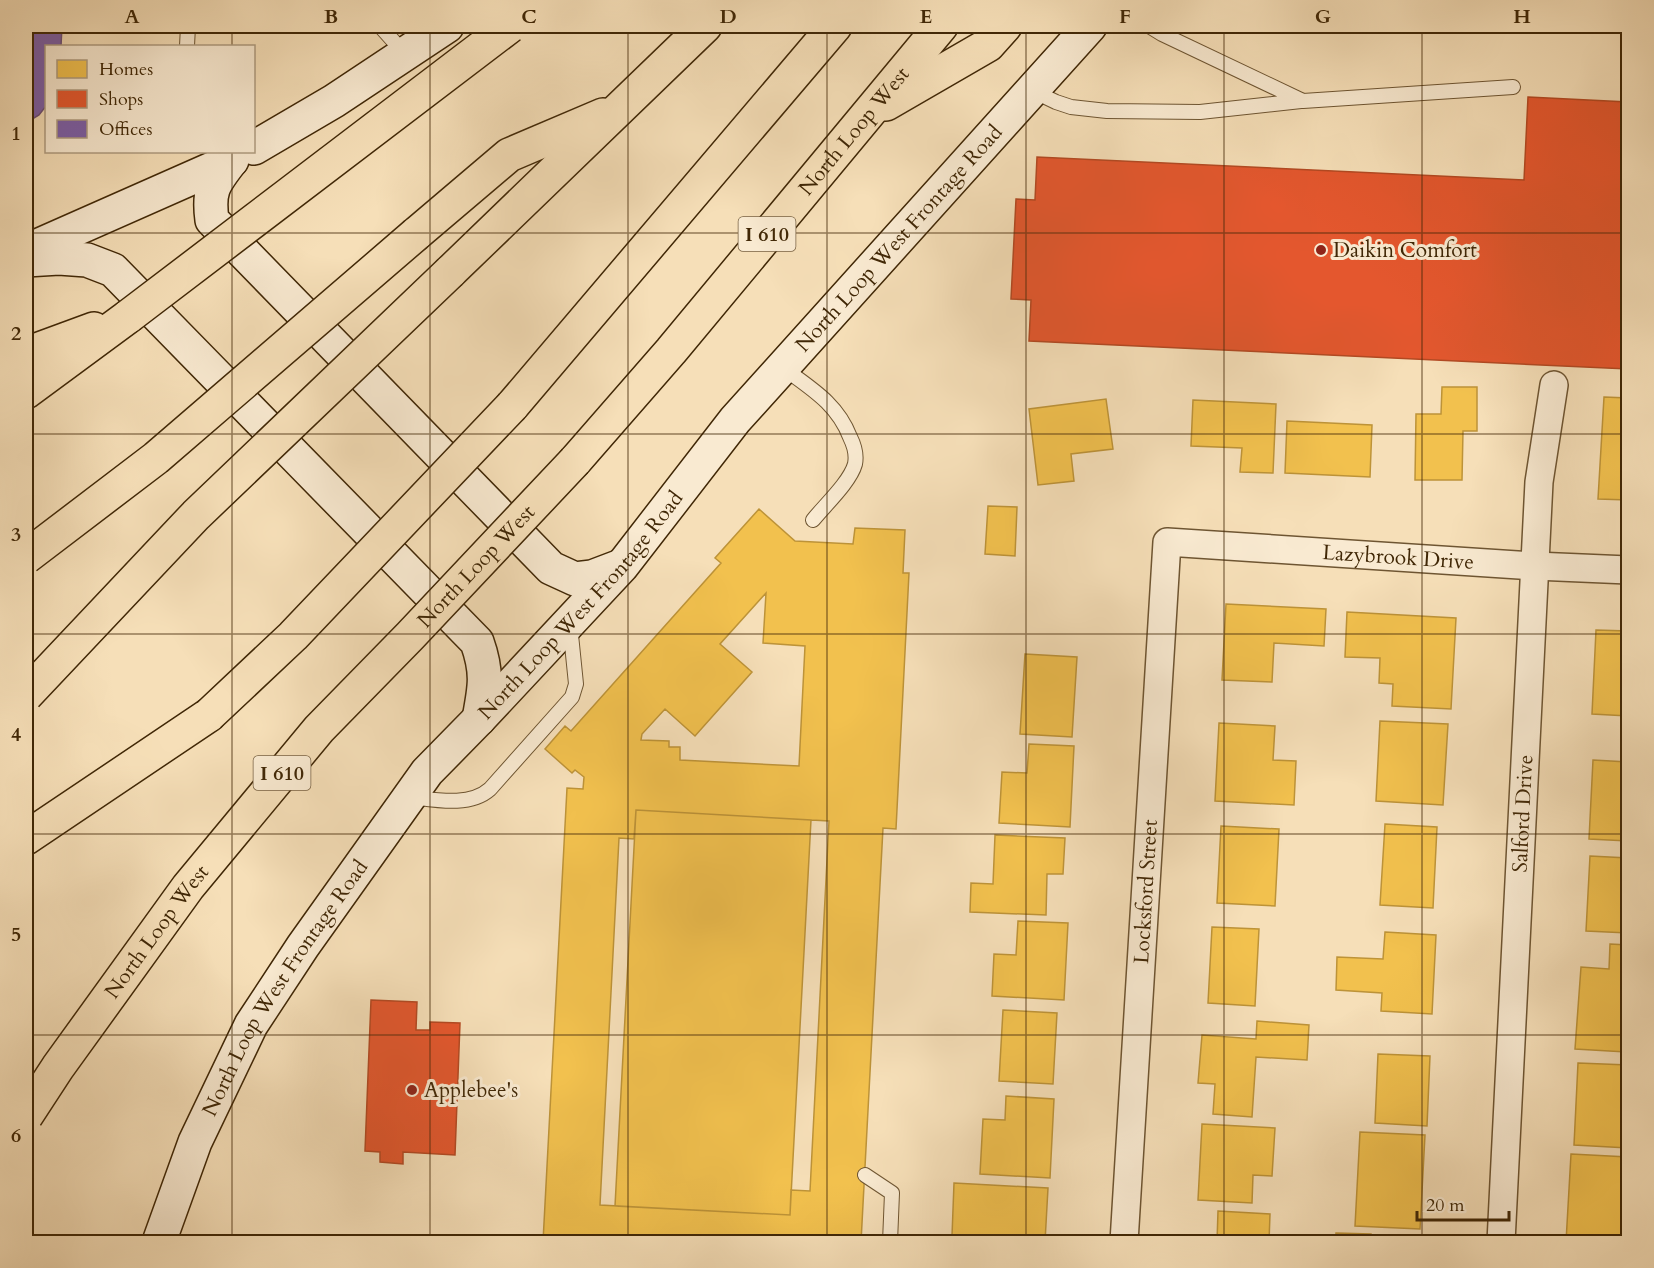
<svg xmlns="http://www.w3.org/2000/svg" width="1654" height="1268" viewBox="0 0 1654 1268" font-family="Cardo,serif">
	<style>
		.homes { fill: #f2c14e; stroke: #bd9338; stroke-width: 1.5; fill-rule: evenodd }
		.shops { fill: #e4572e; stroke: #b34922; stroke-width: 1.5 }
		.offices { fill: #7b5ea7; stroke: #694e77; stroke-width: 1.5 }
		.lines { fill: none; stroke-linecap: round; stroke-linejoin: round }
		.lane-casing { stroke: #6e5532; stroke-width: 16 }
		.street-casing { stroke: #6e5532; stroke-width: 30 }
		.secondary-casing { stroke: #402706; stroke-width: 36 }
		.highway-casing { stroke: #402706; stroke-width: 36 }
		.lane { stroke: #f9ead1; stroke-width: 14 }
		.street { stroke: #f9ead1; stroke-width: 27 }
		.secondary { stroke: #f9ead1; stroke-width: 33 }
		.highway { stroke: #f6dfb8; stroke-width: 33 }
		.highway-bridge-casing { stroke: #402706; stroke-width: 36; stroke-linecap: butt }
		.highway-bridge { stroke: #f6dfb8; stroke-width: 33 }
		.grid { fill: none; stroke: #402706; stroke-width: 1.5; stroke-opacity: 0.55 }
		.poi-dot { fill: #8f2418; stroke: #f9ead1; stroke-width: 2 }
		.labels { text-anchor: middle; stroke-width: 6; stroke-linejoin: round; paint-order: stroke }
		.shield { fill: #f9ead1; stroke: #786243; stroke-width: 1.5 }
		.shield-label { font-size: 20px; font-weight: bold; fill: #402706 }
		.street-label { font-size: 21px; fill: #402706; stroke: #f9ead1 }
		.poi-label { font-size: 21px; fill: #402706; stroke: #f9ead1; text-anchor: start }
		.neatline { fill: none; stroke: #402706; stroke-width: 2 }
		.grid-label { font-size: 20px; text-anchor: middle; font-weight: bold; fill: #402706 }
	</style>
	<rect width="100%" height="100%" fill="#f6dfb8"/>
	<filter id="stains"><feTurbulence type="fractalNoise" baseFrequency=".00333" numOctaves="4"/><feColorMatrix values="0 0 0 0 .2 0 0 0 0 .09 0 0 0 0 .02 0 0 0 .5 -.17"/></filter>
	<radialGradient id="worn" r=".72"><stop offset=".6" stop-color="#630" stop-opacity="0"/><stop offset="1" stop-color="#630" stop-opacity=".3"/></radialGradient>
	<path class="homes" d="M1442,387H1477V431H1463L1462,480H1415L1416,414H1441Z
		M1604,397L1628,398V500L1598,499Z
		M1106,399L1113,449L1071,454L1074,481L1038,485L1029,409Z
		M1193,400L1276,404L1273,473L1240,472L1242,448L1191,446Z
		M1287,421L1372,425L1370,477L1285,473Z
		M988,506L1017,507L1015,556L985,554Z
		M759,509L795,541L853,544L855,528L905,530L903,573H909L896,829L883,828L861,1242H543L567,788L583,789L584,777L575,770L572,773L545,749L565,726L571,731L721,563L715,558ZM766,593L763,643L805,646L799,766L680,760V747H669V741L641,740L642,734L665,709L695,736L752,672L720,644ZM636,810L829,821L810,1191L791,1190L790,1215L600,1205L619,838L634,839Z
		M1226,604L1326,609L1324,646L1274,643L1272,682L1222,680Z
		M1347,612L1456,618L1451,709L1392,706L1393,684L1379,683L1380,658L1345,657Z
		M1596,630L1628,631V716L1592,714Z
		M1025,654L1077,657L1072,737L1020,734Z
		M1380,721L1448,724L1443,805L1376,801Z
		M1219,723L1275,726L1273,760L1296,761L1294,805L1215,801Z
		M1029,744L1074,746L1070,827L999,823L1002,772L1027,773Z
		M1593,760L1628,762V841L1589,839Z
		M636,810L811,820L790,1215L615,1206Z
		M1385,824L1437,827L1433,908L1380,905Z
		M1221,826L1279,829L1275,906L1217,903Z
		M995,835L1065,838L1063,874H1047L1046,915L970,912L971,883L993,884Z
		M1590,856L1628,858V933L1586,931Z
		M1018,921L1068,923L1064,1000L992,996L994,954L1016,955Z
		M1212,927L1259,929L1255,1006L1208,1003Z
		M1385,932L1436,935L1432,1014L1381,1011L1382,993L1336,990L1337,957L1383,959Z
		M1610,944L1628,945V1010L1626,1052L1575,1049L1581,967L1609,969Z
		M1003,1010L1057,1013L1053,1084L999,1081Z
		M1257,1021L1309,1025L1307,1060L1256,1057L1252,1117L1213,1114L1215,1084L1198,1083L1202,1035L1256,1039Z
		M1378,1054L1430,1056L1427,1126L1375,1123Z
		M1578,1063L1628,1065V1148L1574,1145Z
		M1006,1096L1054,1099L1050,1178L980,1174L983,1119L1005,1120Z
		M1202,1124L1275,1128L1272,1176L1253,1175L1252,1203L1198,1200Z
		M1360,1132L1425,1135L1420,1229L1355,1226Z
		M1571,1154L1628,1157L1623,1242H1566Z
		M954,1183L1048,1188L1045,1242H991V1239L952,1236Z
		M1218,1211L1270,1214L1269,1242H1217Z
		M1336,1233L1371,1234V1242H1335Z"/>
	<path class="shops" d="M1528,97L1628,102V369L1029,341L1031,300L1011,299L1016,199L1035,200L1037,157L1524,180Z
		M371,1000L417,1002L416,1030H430V1022L460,1023L455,1155L403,1152V1164L380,1162V1152L365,1151Z"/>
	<path class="offices" d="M26,26H62L61,46H46V106L39,115L26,123Z"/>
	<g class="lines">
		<g class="lane-casing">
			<path id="lane" d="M380,26L405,54
				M1149,26L1162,34L1303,101L1513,87
				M187,46L188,26
				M1031,90L1056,102L1071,107L1107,111L1200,112L1301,101
				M782,367C810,388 837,403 850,437C854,445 857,454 855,464C850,482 825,505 813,520
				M411,797C436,800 470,807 490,789L572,697L576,684L570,625
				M865,1175L892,1193L890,1242"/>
		</g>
		<g class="street-casing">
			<g id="street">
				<path id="s1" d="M1124,1242L1167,542L1535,566L1628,570"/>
				<path id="s2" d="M1501,1242L1539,482L1554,385"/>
			</g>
		</g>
		<g class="secondary-casing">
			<g id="secondary">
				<path d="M254,148L334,101L447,26"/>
				<path d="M231,161C213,184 208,191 212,220L551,568L575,579L592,577L621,566"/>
				<path d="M26,251L232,160"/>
				<path d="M26,260L59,258L87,260L113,270L477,642C488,673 485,687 479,719"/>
				<path id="s3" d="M159,1242L195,1142L251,1025L303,946L427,772L479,719L622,566L735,420L1090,26"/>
			</g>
		</g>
		<g class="highway-casing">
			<g id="highway">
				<path d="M886,104L988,45L1005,26"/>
				<path d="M416,234L509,155L603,115"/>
				<path d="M450,272L705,26"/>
				<path d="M26,354L94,329"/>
				<path d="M26,392L129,316"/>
				<path d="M512,406L835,26"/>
				<path id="s4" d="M575,461L671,351L941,26"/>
				<path d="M26,838L209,715"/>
			</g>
		</g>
		<use href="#lane" class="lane"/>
		<use href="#street" class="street"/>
		<use href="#secondary" class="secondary"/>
		<use href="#highway" class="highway"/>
		<g class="highway-bridge-casing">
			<g id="highway-bridge">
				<path d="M129,316L510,26"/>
				<path d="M26,557L156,458L416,234"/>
				<path d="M26,695L196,515L450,272"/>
				<path d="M209,715L293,636L512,406"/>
				<path id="s5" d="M26,1116L58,1067L188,887L319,729L410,636L575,461"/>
			</g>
		</g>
		<use href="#highway-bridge" class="highway-bridge"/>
	</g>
	<path class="grid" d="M232,26V46M430,26V1242M628,26V1242M827,26V1242M1026,26V1242M1224,26V1242M1422,26V1242M232,152V1242M26,233H1628M26,434H1628M26,634H1628M26,834H1628M26,1035H1628"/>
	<g class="poi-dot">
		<circle cx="1321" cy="250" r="6"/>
		<circle cx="412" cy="1090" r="6"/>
	</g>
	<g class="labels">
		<g class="shield">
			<rect x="738.5" y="217" width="57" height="34" rx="4.5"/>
			<rect x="253.5" y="756" width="57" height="34" rx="4.5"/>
		</g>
		<g class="shield-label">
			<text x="767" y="241">I 610</text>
			<text x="282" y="780">I 610</text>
		</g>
		<g class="street-label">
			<text dy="7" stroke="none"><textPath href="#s4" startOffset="432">North Loop West</textPath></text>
			<text dy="7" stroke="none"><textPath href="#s3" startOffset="1257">North Loop West Frontage Road</textPath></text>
			<text dy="7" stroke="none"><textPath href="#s1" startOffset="933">Lazybrook Drive</textPath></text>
			<text dy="7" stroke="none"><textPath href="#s5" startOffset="712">North Loop West</textPath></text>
			<text dy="7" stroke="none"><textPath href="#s3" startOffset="771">North Loop West Frontage Road</textPath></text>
			<text dy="7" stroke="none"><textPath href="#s2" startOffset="429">Salford Drive</textPath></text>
			<text dy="7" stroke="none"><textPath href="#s1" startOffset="351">Locksford Street</textPath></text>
			<text dy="7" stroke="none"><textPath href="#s5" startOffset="226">North Loop West</textPath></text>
			<text dy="7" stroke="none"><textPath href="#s3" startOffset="285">North Loop West Frontage Road</textPath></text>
		</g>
		<g class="poi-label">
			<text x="1333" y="257">Daikin Comfort</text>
			<text x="424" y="1097">Applebee's</text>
		</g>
	</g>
	<rect width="1654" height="1268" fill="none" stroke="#f6dfb8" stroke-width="66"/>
	<rect x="45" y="45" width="210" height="108" fill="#f9ead1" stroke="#af9c80" stroke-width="1.5"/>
	<rect x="57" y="60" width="30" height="18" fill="#f2c14e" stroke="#af9c80" stroke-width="1.5"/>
	<text x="99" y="75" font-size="18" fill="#402706">Homes</text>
	<rect x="57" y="90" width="30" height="18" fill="#e4572e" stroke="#af9c80" stroke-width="1.5"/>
	<text x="99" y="105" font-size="18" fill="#402706">Shops</text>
	<rect x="57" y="120" width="30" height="18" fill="#7b5ea7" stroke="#af9c80" stroke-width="1.5"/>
	<text x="99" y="135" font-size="18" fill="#402706">Offices</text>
	<path d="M1417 1211v9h92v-9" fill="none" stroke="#402706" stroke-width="3"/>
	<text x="1426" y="1211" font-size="18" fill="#402706" stroke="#f9ead1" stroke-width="4.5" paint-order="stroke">20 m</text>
	<rect x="33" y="33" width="1588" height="1202" class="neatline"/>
	<g class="grid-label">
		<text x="132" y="23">A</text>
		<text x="331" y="23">B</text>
		<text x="529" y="23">C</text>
		<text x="728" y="23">D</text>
		<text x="926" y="23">E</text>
		<text x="1125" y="23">F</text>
		<text x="1323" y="23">G</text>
		<text x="1522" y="23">H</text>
		<text x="16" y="140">1</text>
		<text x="16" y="340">2</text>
		<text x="16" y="541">3</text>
		<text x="16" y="741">4</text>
		<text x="16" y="941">5</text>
		<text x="16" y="1142">6</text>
	</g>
	<rect width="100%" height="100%" filter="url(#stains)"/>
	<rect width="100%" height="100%" fill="url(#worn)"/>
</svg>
